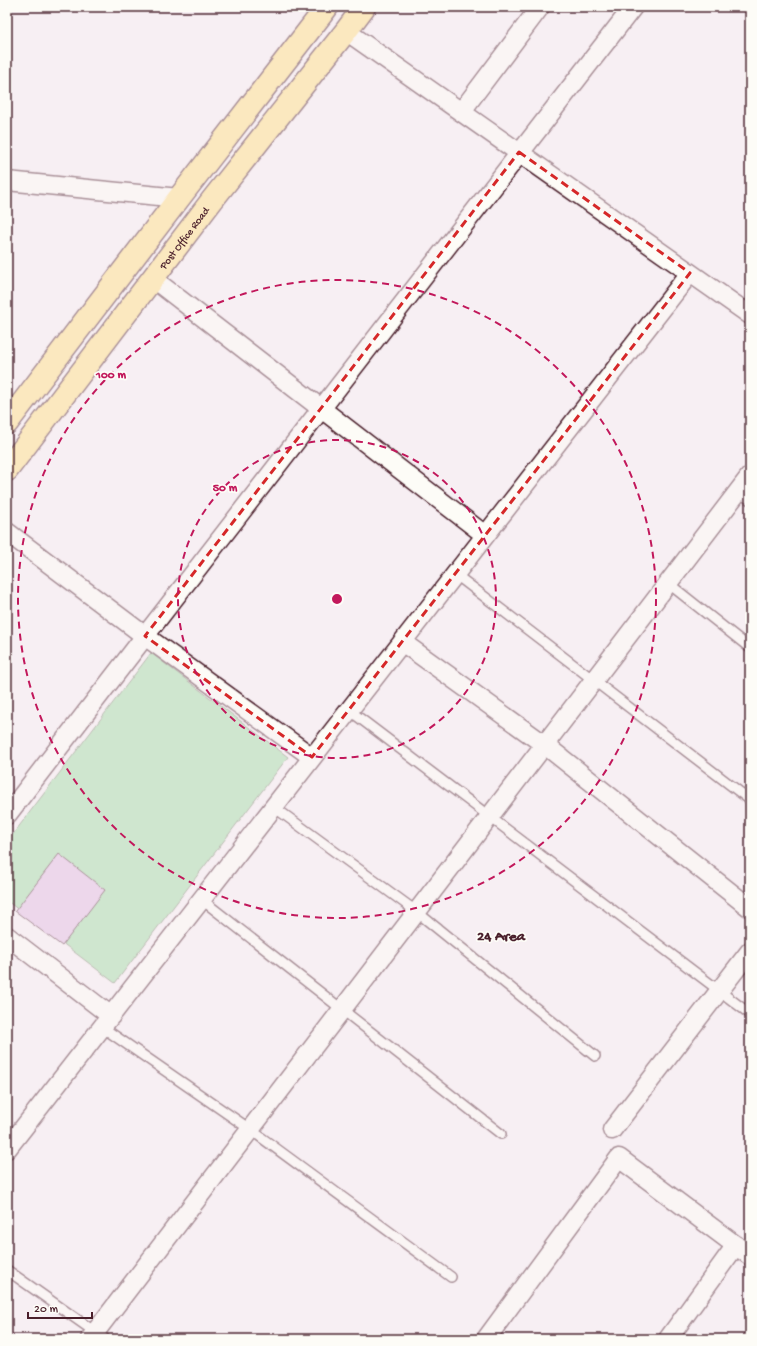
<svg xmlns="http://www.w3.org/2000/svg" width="757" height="1346" viewBox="0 0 757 1346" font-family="'Gochi Hand',sans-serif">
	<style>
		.green { fill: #9edca4; stroke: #747e68 }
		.building { fill: #e0bae3; stroke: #4a1f2b }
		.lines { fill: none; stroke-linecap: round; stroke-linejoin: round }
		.service-casing { stroke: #4a1f2b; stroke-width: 12 }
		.minor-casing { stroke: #4a1f2b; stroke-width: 21 }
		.primary-casing { stroke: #4a1f2b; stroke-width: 25 }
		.service { stroke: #fdfcf7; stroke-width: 9 }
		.minor { stroke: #fdfcf7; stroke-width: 18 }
		.primary { stroke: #fedf80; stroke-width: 22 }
		.marked { fill: none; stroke: #d62828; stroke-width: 3; stroke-dasharray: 8 5; stroke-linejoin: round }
		.ring { fill: none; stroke: #c2185b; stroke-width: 2; stroke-dasharray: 7 5 }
		.labels { text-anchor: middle; stroke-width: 3.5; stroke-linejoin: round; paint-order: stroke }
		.street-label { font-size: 11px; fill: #4a1f2b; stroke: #fdfcf7 }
		.district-label { font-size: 15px; font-weight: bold; fill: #4a1f2b; stroke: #fdfcf7 }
		.centre { fill: #c2185b; stroke: #fdfcf7; stroke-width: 2 }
		.ring-label { font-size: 12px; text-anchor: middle; font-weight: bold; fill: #c2185b; stroke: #fdfcf7; stroke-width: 3.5; stroke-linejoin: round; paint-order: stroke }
	</style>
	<rect width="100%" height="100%" fill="#f7eff3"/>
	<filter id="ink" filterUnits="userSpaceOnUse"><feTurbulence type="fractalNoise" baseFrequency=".025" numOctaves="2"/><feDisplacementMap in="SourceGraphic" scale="8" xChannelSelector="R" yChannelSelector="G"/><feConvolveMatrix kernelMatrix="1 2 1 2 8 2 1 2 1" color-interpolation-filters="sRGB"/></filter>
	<g filter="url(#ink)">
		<path class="green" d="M151,653L288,757L115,983L7,901V842Z"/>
		<path class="building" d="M59,854L105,890L62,946L15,911Z"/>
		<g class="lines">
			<g class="service-casing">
				<path id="service" d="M738,491L750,500
					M455,574L750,800
					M668,583L750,648
					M349,710L750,1014
					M274,807L417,912L595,1056
					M201,899L501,1134
					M102,1027L251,1130L451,1277
					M7,1270L105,1339"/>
			</g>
			<g class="minor-casing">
				<path id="minor" d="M346,31L750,315
					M461,112L540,7
					M7,181L179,198
					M152,278L485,535
					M7,532L145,636L312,757
					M402,642L545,745L750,908
					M7,815L145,636L633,7
					M7,936L111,1016
					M612,1130L750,951
					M7,1149L690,273
					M90,1339L750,476
					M486,1339L619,1158L750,1256
					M668,1339L736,1245"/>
			</g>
			<g class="primary-casing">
				<g id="primary">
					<path d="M7,423L179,198L327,7"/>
					<path id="s1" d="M7,470L213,199L346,31L364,7"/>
				</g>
			</g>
			<use href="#service" class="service"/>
			<use href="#minor" class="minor"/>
			<use href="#primary" class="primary"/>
		</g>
	</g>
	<path d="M0 0H757V1346H0ZM519,152L690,273L312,757L145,636Z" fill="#f7eff3" fill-opacity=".55" fill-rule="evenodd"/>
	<path class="marked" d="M519,152L690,273L312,757L145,636Z"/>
	<g class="ring">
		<circle cx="337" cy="599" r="159"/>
		<circle cx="337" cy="599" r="319"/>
	</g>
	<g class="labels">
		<g class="street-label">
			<text dy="4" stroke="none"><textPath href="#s1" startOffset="292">Post Office Road</textPath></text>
		</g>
		<g class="district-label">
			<text x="501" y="940">24 Area</text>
		</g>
	</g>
	<circle cx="337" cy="599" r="6" class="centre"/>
	<g class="ring-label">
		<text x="111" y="378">100 m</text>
		<text x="225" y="491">50 m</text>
	</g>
	<rect width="757" height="1346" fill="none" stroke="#fdfcf7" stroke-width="24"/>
	<rect x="12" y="12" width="733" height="1322" fill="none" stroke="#4a1f2b" stroke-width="1.5" filter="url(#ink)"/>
	<path d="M28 1312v6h64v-6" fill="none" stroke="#4a1f2b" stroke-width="2"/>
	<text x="34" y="1312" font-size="12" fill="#4a1f2b" stroke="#fdfcf7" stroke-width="3" paint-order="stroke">20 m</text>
</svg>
